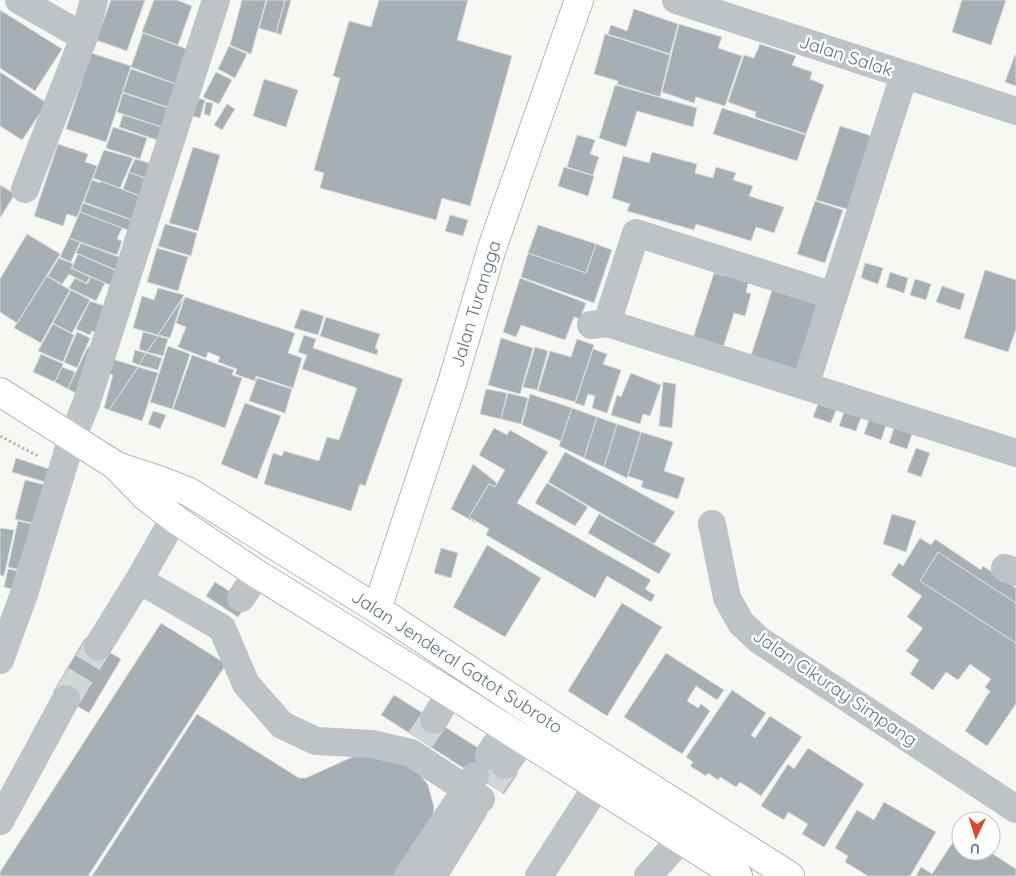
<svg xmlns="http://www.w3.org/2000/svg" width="1016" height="876" viewBox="0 0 1016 876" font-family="Quicksand,sans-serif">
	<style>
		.building { fill: #a5afb4; stroke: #d9d9d7 }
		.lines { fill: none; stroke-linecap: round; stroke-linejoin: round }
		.minor-tunnel { stroke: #d2d6d7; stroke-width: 28; stroke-dasharray: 28 14; stroke-linecap: butt }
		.major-casing { stroke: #b2b8bb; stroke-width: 30 }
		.path { stroke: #b9bcbf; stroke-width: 3; stroke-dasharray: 2.5 2.5; stroke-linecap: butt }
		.minor { stroke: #bec3c7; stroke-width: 28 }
		.major { stroke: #fff; stroke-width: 28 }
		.labels { text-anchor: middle; stroke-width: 5; stroke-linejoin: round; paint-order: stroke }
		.street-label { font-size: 18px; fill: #63757f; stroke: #fff }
	</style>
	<rect width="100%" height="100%" fill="#f7f7f4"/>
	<path class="building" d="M111,0H145L127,51L96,40Z
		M154,0H177L192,6L178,45L142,32Z
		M242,0H266L251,54L230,45Z
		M267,0H285L276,33L259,28Z
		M285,0H291L281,35L276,33Z
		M379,0H468L457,40L512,56L470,206L442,198L436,220L320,188L324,173L314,170L340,78L333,76L349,21L371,27Z
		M962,0H1006L991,45L952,32Z
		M634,9L678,24L670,54L608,34L611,25L627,31Z
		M0,10L62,49L35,91L0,68Z
		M679,24L722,37L718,48L742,56L725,106L696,97L694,103L662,92Z
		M143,33L192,51L181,86L131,67Z
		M605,34L670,55L660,97L617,84L618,81L594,74Z
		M760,44L796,56L792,65L812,72L810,79L824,85L806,134L755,117L756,112L728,102L744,55L754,58Z
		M229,46L247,54L235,78L218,69Z
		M91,53L131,66L106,142L66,129Z
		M1015,55H1016V86L1005,82Z
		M131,69L181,86L173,109L123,92Z
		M0,72L47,103L22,140L0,126Z
		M216,72L232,80L219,104L203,97Z
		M264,79L298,90L286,127L253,116Z
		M615,85L697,108L693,127L637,111L626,147L599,138Z
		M123,93L171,109L165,128L117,112Z
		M196,98L205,100L200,118L192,116Z
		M206,102L213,103L210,116L204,114Z
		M227,104L235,109L222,130L214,125Z
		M722,108L806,135L797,161L713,134Z
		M123,115L165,128L160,141L119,127Z
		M840,126L875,137L850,210L816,200Z
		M113,127L147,138L140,159L106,148Z
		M577,135L595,140L590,154L599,157L593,175L567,167Z
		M58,144L88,154L85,162L97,166L77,217L67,214L63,226L34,216Z
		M193,147L220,155L198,231L169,223Z
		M104,150L133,158L120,188L93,178Z
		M652,152L697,164L695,173L713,178L716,167L736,173L733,180L753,186L749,196L784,207L774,233L756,227L751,241L696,224L694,230L627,211L630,204L612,198L623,156L649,163Z
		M135,159L156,165L151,180L129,172Z
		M564,167L594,176L588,196L558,186Z
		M129,172L151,181L145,198L123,189Z
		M92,180L100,183L101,181L144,198L135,221L84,202Z
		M0,185L15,194L0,218Z
		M815,201L843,210L825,263L797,254Z
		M83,203L137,222L133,232L80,212Z
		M80,212L122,228L117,239L122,241L117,255L69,238Z
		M450,215L468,220L463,236L445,231Z
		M165,224L197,233L191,256L158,246Z
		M538,225L596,244L586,273L528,253Z
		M27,234L60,254L17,323L0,312V279Z
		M69,238L80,242L71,262L60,257Z
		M81,243L124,259L119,271L76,253Z
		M596,244L612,250L594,303L521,277L528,253L586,273Z
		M157,248L188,257L178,291L147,282Z
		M78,254L119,272L112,286L72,268Z
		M59,258L73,264L71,268L90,277L86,283L69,274L62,284L48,276Z
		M865,263L883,268L878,284L861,278Z
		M985,270L1016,280V329L1008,352L964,338Z
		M726,272L749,279L746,292L751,294L745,316L734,313L723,348L693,338L714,273L725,276Z
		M890,272L908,278L904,293L886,287Z
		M47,276L70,290L41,343L14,328Z
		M91,277L105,283L96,301L69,288L75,278L87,284Z
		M520,278L586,303L580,319L574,317L565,340L521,325L516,337L503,332Z
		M915,279L931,284L926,300L910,295Z
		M774,284L822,300L798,377L749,362Z
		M942,286L965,294L960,310L936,302Z
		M158,288L184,295L158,335L133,328L142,296L154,300Z
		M71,290L90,300L72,333L53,323Z
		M185,297L295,333L288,353L302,358L293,388L256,376L255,381L235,374L237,369L218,362L220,357L208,352L206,358L178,347L186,327L176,323Z
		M183,298L170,338L158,335Z
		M90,301L112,309L103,336L92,331L90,335L76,329Z
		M301,309L324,316L318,335L294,328Z
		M326,317L380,334L375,348L378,350L377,355L320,336Z
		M53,324L74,335L63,362L38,351Z
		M77,332L90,338L77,368L64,362Z
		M143,332L158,336L147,352L139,349Z
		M304,335L316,339L313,348L403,379L365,486L360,484L351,511L264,484L273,453L282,456L284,451L319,461L327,437L339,440L357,388L302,369L307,355L298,352Z
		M158,336L168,339L163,356L147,352Z
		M501,338L533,348L520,394L488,385Z
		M577,339L594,345L575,402L538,391L550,351L571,357Z
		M168,346L190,354L172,409L150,402Z
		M88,347L99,351L86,398L68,389Z
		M535,347L548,351L537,390L523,387Z
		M593,349L607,354L603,364L621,370L607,413L592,408L595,396L588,394L584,406L575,403Z
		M135,350L146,353L139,365L132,362Z
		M146,353L162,358L158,370L139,365Z
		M41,354L63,364L55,382L33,372Z
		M192,355L234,370L232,375L242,378L225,428L173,409Z
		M112,359L138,367L109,410L104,408L113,375L107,373Z
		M62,367L75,372L68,389L55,382Z
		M138,367L158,373L142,421L109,410Z
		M631,373L661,385L650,416L643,414L640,424L611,415L617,395L621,397Z
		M257,378L292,389L285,413L249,401Z
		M663,382L676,384L672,428L659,426Z
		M486,389L507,393L501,419L480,414Z
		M508,393L528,398L521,424L501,419Z
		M530,394L572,408L561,441L522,425Z
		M245,403L281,416L257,479L221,464Z
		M818,404L836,410L831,423L813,417Z
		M572,408L597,417L584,458L559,446Z
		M153,411L166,415L160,429L148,424Z
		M844,412L861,417L856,431L839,426Z
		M597,417L617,424L604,467L584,458Z
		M869,420L886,425L881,440L864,434Z
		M617,424L641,432L627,478L604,467Z
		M494,428L507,435L510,430L548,452L517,503L651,580L645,589L655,595L651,602L607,576L595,598L486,535L489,529L469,517L489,484L495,487L505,470L479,455Z
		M894,428L912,434L907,449L889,443Z
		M641,432L673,442L664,471L685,478L678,499L641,487L643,481L628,476Z
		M916,448L930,453L921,477L907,472Z
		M565,452L675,512L654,544L548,482Z
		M16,458L49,469L45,482L12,472Z
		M473,464L497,483L495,487L489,484L469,517L476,523L451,509Z
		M25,480L53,487L44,526L15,519Z
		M547,483L588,507L575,526L535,503Z
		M599,514L671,554L659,574L588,533Z
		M892,514L916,521L906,552L883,544Z
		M18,521L40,526L30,572L8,567Z
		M0,528L14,530L4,576L0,575Z
		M920,538L931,545L935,539L981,570L983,566L1016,588V603L938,552L920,581L1016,643V704L987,746L965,731L990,691L985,687L991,679L970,664L958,680L946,672L933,690L910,674L919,660L906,651L923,628L907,617L922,596L891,575L899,563L903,566Z
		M487,545L541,578L505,637L453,607Z
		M441,548L458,553L451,578L434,573Z
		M938,552L1016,603V643L920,581Z
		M8,569L28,573L23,592L4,587Z
		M215,582L248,603L238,617L206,596Z
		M622,603L662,627L607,716L568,691Z
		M161,623L226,664L88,876H0V872Z
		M85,638L121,659L89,713L53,692Z
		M666,653L724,690L717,700L696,686L687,701L698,708L701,704L710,711L682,754L624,717Z
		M732,690L766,713L751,735L755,738L770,716L802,737L761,796L740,782L736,787L720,777L718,780L708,773L706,776L690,766L693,762L686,757Z
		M394,695L518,773L504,794L381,715Z
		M197,714L299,778H306L352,757L374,754L416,769L428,785L434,807L431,828L403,868L394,876H92Z
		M808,748L864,784L824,847L802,834L808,824L788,812L784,820L761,806L788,764L794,769Z
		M884,802L936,832L910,876H868L845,862L848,856L835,848L857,810L874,820Z
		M959,833L961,834V851H988L1016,869V876H916L921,867L932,874Z"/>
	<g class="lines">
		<path class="minor-tunnel" d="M66,699L98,646
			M420,740L434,720
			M491,785L505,765"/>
		<g class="major-casing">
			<path id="major" d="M0,392L115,465L146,497L175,519L257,574L450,693L738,876
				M119,467L159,480L189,492L377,609L563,732L790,876
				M377,609L452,383L492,248L579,0"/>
		</g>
		<path class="path" d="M0,436L38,456"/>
		<path class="minor" d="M19,0L84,37
			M676,0L1016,111
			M25,189L84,37L94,0
			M607,323L636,233L834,296
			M591,325L607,323L1016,453
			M805,386L904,75
			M712,524L727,598L741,623L759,640L1016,809
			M1005,568L1016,572
			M139,580L222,628L246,684L282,725L316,741L372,744L411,753L481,799
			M241,598L257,574
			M98,646L139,580L189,492
			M0,660L24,594L72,438L86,404L216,0
			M434,720L450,693
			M489,755L506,729
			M505,765L523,740
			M0,821L66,699
			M408,876L475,776
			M433,876L474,809
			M539,876L597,786
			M648,876L681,839"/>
		<use href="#major" class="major"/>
	</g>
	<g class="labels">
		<g class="street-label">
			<text transform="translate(846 56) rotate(18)" y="6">Jalan Salak</text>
			<text transform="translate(476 304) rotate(-73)" y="6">Jalan Turangga</text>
			<text transform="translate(457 662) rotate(33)" y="6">Jalan Jenderal Gatot Subroto</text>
			<text transform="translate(835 688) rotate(34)" y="6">Jalan Cikuray Simpang</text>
		</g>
	</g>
	<g transform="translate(976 836) rotate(184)"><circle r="24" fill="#ffffff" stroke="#c1c8cc"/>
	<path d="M0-4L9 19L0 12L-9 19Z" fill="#e0472c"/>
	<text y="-8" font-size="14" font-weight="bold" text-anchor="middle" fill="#63757f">U</text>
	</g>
</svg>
